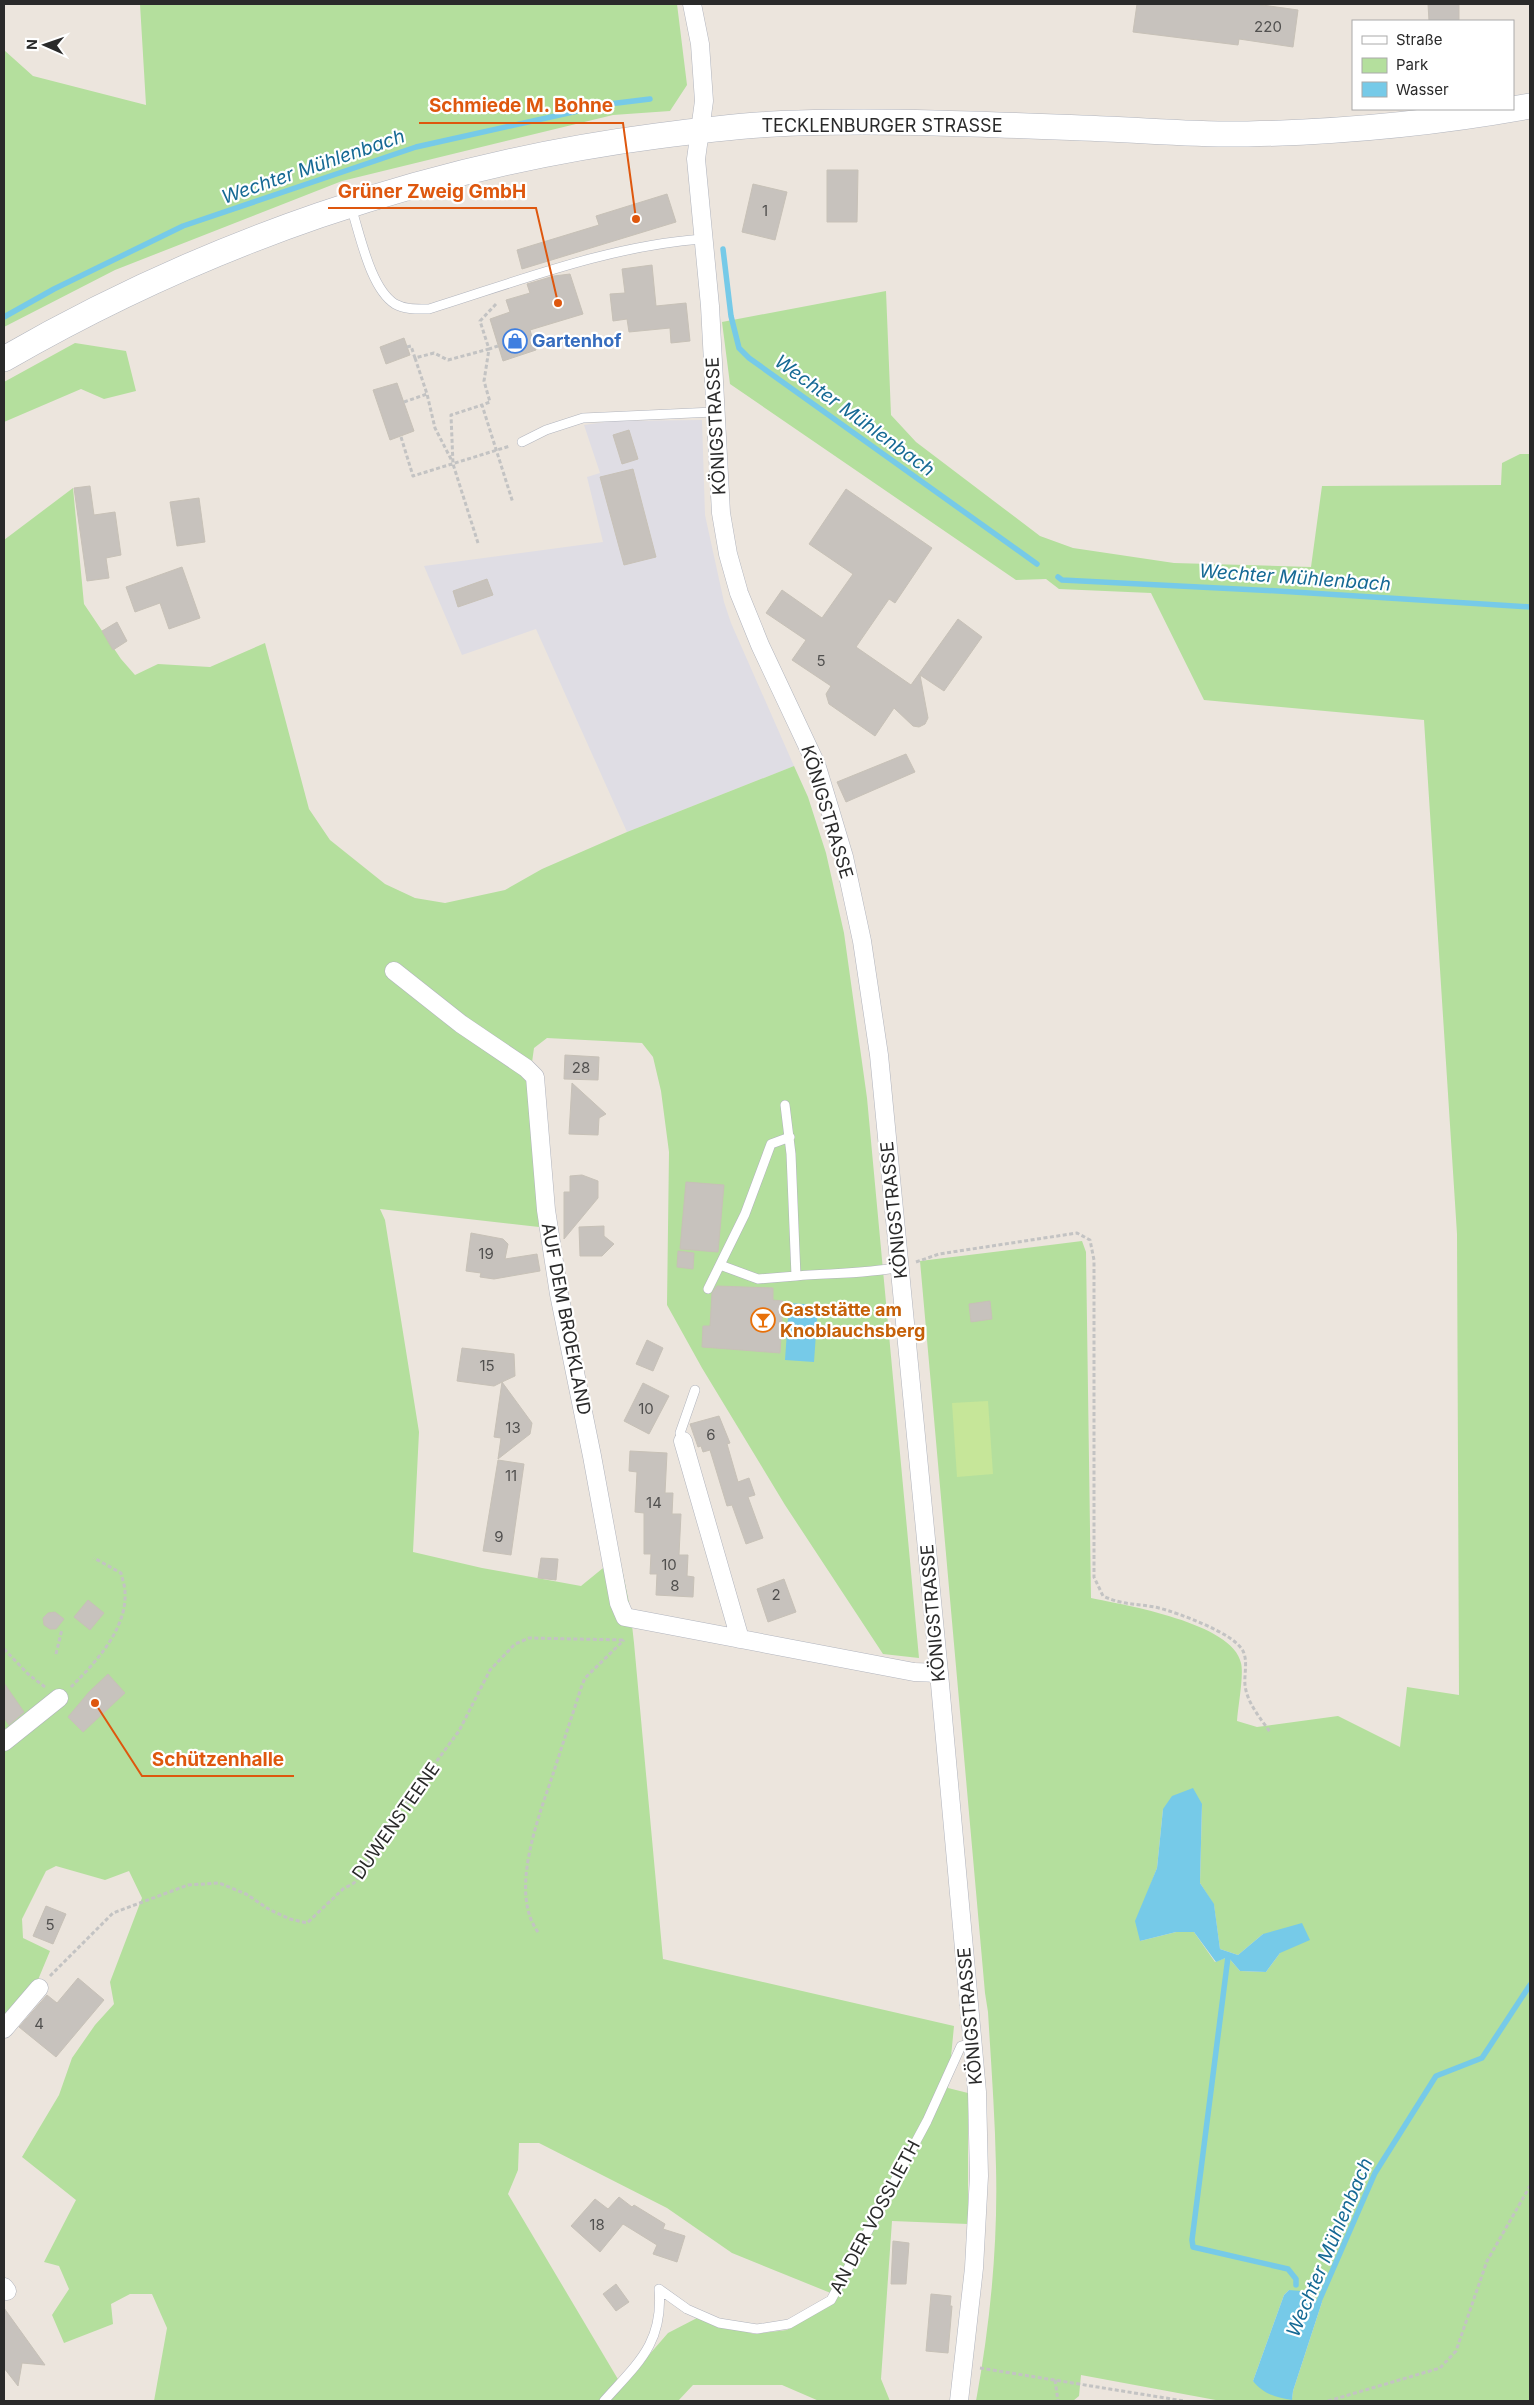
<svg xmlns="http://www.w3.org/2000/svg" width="1534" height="2405" viewBox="0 0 1534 2405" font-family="Inter,sans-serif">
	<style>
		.industrial { fill: #dfdde4 }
		.green { fill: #b4df9d; fill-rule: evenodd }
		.pitch { fill: #c6e699 }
		.water { fill: #76cae8 }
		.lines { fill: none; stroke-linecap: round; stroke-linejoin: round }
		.stream { stroke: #76cae8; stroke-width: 5.5 }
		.building { fill: #c7c2bd; stroke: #c7c1b7 }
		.lane-casing { stroke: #b1b4bd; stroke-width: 10 }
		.street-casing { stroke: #b1b4bd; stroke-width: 19 }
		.secondary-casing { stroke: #b1b4bd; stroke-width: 26 }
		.path { stroke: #c3c3c3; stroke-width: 3; stroke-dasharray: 4 2.5; stroke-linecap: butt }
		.lane { stroke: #fff; stroke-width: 9 }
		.street { stroke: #fff; stroke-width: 18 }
		.secondary { stroke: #fff; stroke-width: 25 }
		.labels { text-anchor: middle; stroke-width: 4.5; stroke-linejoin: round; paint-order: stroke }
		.number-label { font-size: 15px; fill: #51504f }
		.street-label { font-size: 18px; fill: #2a2a2a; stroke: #fff }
		.shop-label { font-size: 18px; font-weight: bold; fill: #366cbe; stroke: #fff; text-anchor: start }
		.food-label { font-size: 18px; font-weight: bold; fill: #c56008; stroke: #fff; text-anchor: start }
		.water-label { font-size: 19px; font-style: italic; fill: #156994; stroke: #fff }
		.leader { fill: none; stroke: #de570e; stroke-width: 2 }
		.callout-dot { fill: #de570e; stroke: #fff; stroke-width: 2 }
		.callout-label { font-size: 19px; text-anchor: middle; font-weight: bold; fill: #de570e; stroke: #fff; stroke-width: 4.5; stroke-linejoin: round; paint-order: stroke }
	</style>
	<rect width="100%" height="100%" fill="#ece5dd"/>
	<path class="industrial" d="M702,420L705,515L724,602L731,623L794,766L627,832L536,629L462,655L424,566L603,542L587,477L600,473L584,425L612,421Z"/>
	<path class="green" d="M140,4H677L687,85L670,111L613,115L342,181L115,270L4,327V50L33,76L146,105Z
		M886,291L891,415L916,442L1040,536L1073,548L1174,563L1311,567L1322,486L1501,485L1502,463L1520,454H1530V2401H1221L1081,2375L1079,2396L1073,2401H976C990,2325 998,2245 996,2167C995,2115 991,2063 988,2012L985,1993L920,1261L1082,1241L1086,1252L1091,1598C1125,1605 1233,1623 1241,1663C1244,1675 1238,1707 1237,1721L1257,1727L1338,1716L1400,1747L1407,1687L1459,1695L1457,1234L1424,720L1204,700L1151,593L1059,589L1046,579L1016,580L730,384L722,322ZM1202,1804L1200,1883L1214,1905L1220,1949L1238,1955L1263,1934L1280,1953L1266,1972L1240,1971L1228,1957L1215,1962L1194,1932H1176L1140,1941L1147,1894L1157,1868L1163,1809ZM1289,2290L1310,2300L1322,2302L1293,2391L1292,2399L1253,2381L1284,2295Z
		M75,343L126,351L136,391L104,399L81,389L4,422V382Z
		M73,488L84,604L121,659L135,675L158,664L210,667L265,643L309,809L330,840L385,884L415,898L445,903L505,890L542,869L627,832L794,766L808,797L826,853L844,933L867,1098L919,1658L883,1654L785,1505L702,1368L667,1305L669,1152L661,1091L653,1057L642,1043L547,1038L534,1048L528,1091L539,1227L380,1209L385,1220L419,1432L413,1552L482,1568L581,1586L619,1555L630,1607L634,1643L663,1959L954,2026L948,2088L968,2093V2224L892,2221L881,2379L890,2401H819L782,2385H693L678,2401H154L167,2328L152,2294H130L111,2304L113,2324L64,2343L52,2315L69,2289L59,2266L44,2262L76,2200L22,2157L59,2095L72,2058L95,2025L114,2004L110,1982L142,1898L129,1871L105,1880L56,1866L46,1871L22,1919L23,1938L50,1951L35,1987L4,2024V1748L11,1735L4,1727V540ZM519,2143H539L667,2208L732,2253L838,2296L787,2330L754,2334L697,2318L668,2333L622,2386L508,2194L518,2170Z"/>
	<path class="pitch" d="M988,1401L993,1474L957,1477L952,1403Z"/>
	<path class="water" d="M789,1303L818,1305L814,1362L785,1360Z
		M1193,1788L1202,1804L1200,1883L1214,1904L1220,1949L1238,1955L1263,1934L1302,1923L1310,1940L1280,1953L1266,1972L1240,1971L1228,1957L1216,1962L1194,1932H1176L1140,1941L1135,1921L1157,1868L1163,1809L1172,1796Z
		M1289,2290L1301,2291L1310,2300L1322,2302L1293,2391L1292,2400C1277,2398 1263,2394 1253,2381L1284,2295Z"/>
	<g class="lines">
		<path class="stream" d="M723,249L731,316L739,348L749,358L1037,564
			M4,317L54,289L183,226L416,147L609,104L650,99
			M1058,577L1062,580L1278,591L1530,607
			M1228,1957L1192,2240L1193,2247L1288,2269L1296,2279V2285
			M1316,2308L1375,2173L1436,2076L1482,2058L1530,1985"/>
	</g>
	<path class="building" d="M1137,4H1255L1298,10L1293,47L1239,39L1238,45L1133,32Z
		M1428,4H1459V21H1429Z
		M827,170H858L857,222H827Z
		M753,184L787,192L775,240L742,232Z
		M667,194L676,222L522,269L517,250L599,225L596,216Z
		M652,265L656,306L686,303L690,341L671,343L670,328L629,332L627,319L613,321L610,294L625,293L622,269Z
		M570,274L583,314L530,330L536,350L503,361L490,319L510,312L506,300L530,293L527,284L554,276Z
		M404,338L410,355L386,364L380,347Z
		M397,383L414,431L390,440L373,390Z
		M629,430L638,459L622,464L613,435Z
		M633,469L656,557L624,565L600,477Z
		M90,486L94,515L115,512L121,555L106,558L109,578L87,581L74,488Z
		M846,489L932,548L895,603L889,599L856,647L911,685L958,619L982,637L944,691L920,675L928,718L925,724L919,727L913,726L894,708L875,736L829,704L826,694L831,686L792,660L806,640L766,613L782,590L822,618L853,574L809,544Z
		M199,498L205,542L177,546L170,502Z
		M182,567L200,618L169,629L160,603L135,612L126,587Z
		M487,579L493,595L458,607L453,591Z
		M117,622L127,641L113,650L102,631Z
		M906,754L915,772L846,802L837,782Z
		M565,1055L599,1057L598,1080L564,1079Z
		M572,1083L606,1114L599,1118L598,1135L569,1134Z
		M582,1175L598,1181V1198L564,1239V1192H570V1176Z
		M686,1182L724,1185L718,1252L680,1249Z
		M604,1226V1236L614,1244L602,1256H580L579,1227Z
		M471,1233L503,1239L508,1244L505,1259L537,1254L540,1271L494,1279L480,1277L481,1273L466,1271Z
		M678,1251L694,1253L693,1269L677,1267Z
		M717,1286L773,1288V1300L783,1301L780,1353L702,1347L703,1326H710L712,1293Z
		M990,1301L992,1319L971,1322L969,1304Z
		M647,1340L663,1348L653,1371L636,1364Z
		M462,1348L514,1354L515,1376L502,1382L532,1423L530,1434L498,1459L501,1438L494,1437L502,1382L494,1386L457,1381Z
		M643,1383L669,1396L649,1434L624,1421Z
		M719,1416L730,1443L727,1444L738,1482L749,1478L755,1495L748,1497L763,1538L746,1544L732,1505L727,1506L710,1450L703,1452L701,1446L698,1447L690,1424Z
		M630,1451L667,1453L665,1493H673L672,1514H681L679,1555H688L687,1576L694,1577L693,1597L656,1595L657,1574H650L651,1554H644V1513L635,1512L637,1472L629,1471Z
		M498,1460L524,1464L511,1555L483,1551Z
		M541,1558L558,1559L556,1580L538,1578Z
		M784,1579L796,1612L768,1622L757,1589Z
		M88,1600L104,1613L90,1630L74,1617Z
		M55,1612L64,1619L56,1629H50L44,1625L43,1618L48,1613Z
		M108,1674L125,1693L83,1732L68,1717L89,1692Z
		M4,1683L24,1712L9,1725L4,1718Z
		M46,1906L66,1914L53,1944L33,1936Z
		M78,1978L104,2000L56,2057L19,2027L47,1995L57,2003Z
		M619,2197L632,2207L634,2205L665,2224L663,2229L685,2236L677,2262L653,2254L657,2245L623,2224L600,2252L571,2226L595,2199L608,2209Z
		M893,2241L909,2243L906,2284H891Z
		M616,2284L629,2302L616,2311L603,2294Z
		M931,2294L951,2296L950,2306H952L948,2353L926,2351Z
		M4,2308L45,2365L22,2363L18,2386L4,2368Z"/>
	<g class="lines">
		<g class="lane-casing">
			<path id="lane" d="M351,207C360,234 370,288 395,304C406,310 418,309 429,309C519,281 608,246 702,239
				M522,442L546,430L583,418L714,412
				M785,1105L791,1154L796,1276C830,1273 866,1274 900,1267
				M720,1265L758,1279L796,1276
				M708,1289L745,1214L771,1144L790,1137
				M683,1441L680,1433L695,1390
				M604,2401C637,2364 664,2343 659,2289L687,2309L719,2323L757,2329L789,2324L831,2300L927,2121L961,2046L972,2043"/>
		</g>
		<g class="street-casing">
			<path id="street" d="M692,4L700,44L704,101L696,159L710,306L721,513L728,554L739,593L760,645L816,764L830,810L844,857L862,941L879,1055L939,1673L977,2092L979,2176L974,2268L959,2401
				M394,971L461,1024L526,1068L535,1077L546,1210L559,1294L592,1456L619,1603L625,1617L914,1672L939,1673
				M683,1441L740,1639
				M4,1742L59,1698
				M4,2029L39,1988
				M4,2287L7,2291"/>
		</g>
		<g class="secondary-casing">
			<path id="secondary" d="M4,359C205,243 426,166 657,136C703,130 751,124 798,123C901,120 1003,125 1106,129C1153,131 1201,135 1248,134C1343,132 1437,123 1530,106"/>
		</g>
		<path class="path" d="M496,304L480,321L489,349L498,346
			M407,347L411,346L415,358L434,353L448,360L489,349L484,381L490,402L482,405L513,503
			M415,358L427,394L435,428L452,461
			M404,402L427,394
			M401,437L413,476L510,446
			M478,543L453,464L451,415L482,405
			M916,1262L939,1254L1077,1233L1090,1240L1094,1260V1577L1103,1596C1125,1606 1137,1603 1159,1608C1178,1613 1234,1633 1243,1651C1248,1661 1244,1675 1245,1685C1247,1703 1261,1719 1270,1732
			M4,1649L28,1674L45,1687
			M56,1654L62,1629
			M71,1687C96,1662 127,1629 125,1592C125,1585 122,1579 121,1573L94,1558
			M538,1932C508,1891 540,1814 554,1771C563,1743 572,1716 581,1688L585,1678L624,1640
			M50,1976L113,1913L188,1885L219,1883L246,1894L270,1910L290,1919L307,1923L343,1889L354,1883L422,1781L459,1731L490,1670L515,1644L529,1638L624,1640
			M980,2368L1184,2401
			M1055,2380L1058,2401
			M1328,2401L1440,2368L1456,2351L1487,2261L1530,2186"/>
		<use href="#lane" class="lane"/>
		<use href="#street" class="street"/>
		<use href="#secondary" class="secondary"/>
	</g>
	<defs>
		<g id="shop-ring" transform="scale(1.25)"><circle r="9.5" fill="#fff" stroke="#3f7fe0" stroke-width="1.5"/><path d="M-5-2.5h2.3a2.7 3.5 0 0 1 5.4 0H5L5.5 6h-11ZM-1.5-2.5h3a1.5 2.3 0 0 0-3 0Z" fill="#3f7fe0"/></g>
		<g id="bar-ring" transform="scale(1.25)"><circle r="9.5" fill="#fff" stroke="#e8710a" stroke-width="1.5"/><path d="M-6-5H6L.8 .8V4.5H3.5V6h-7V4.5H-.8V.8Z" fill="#e8710a"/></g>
	</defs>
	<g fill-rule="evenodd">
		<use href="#shop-ring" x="515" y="341"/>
		<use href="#bar-ring" x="763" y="1320"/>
	</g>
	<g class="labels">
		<g class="number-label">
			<text x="1268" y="32">220</text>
			<text x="765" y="216">1</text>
			<text x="821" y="666">5</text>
			<text x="581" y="1073">28</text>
			<text x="486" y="1259">19</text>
			<text x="487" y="1371">15</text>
			<text x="646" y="1414">10</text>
			<text x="513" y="1433">13</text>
			<text x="711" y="1440">6</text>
			<text x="511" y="1481">11</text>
			<text x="654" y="1508">14</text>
			<text x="499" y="1542">9</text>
			<text x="669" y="1570">10</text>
			<text x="675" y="1591">8</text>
			<text x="776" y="1600">2</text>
			<text x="50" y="1930">5</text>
			<text x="39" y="2029">4</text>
			<text x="597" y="2230">18</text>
		</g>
		<g class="street-label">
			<text x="882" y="132">TECKLENBURGER STRASSE</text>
			<text transform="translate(716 426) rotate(-93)" y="6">KÖNIGSTRASSE</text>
			<text transform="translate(827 812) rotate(73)" y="6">KÖNIGSTRASSE</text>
			<text transform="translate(894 1210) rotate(-96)" y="6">KÖNIGSTRASSE</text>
			<text transform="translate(566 1319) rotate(79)" y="6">AUF DEM BROEKLAND</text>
			<text transform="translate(933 1613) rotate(-95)" y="6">KÖNIGSTRASSE</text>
			<text transform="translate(396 1821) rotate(-55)" y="6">DUWENSTEENE</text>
			<text transform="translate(970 2016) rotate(-95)" y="6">KÖNIGSTRASSE</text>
			<text transform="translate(875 2217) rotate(-62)" y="6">AN DER VOSSLIETH</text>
		</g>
		<g class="shop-label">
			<text x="532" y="347">Gartenhof</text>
		</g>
		<g class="food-label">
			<text x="780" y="1316">Gaststätte am<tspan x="780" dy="21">Knoblauchsberg</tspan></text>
		</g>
		<g class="water-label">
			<text transform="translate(313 166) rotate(-19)" y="7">Wechter Mühlenbach</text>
			<text transform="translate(855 415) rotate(36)" y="7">Wechter Mühlenbach</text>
			<text transform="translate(1295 577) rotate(4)" y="7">Wechter Mühlenbach</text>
			<text transform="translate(1329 2247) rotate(-67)" y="7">Wechter Mühlenbach</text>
		</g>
	</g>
	<path class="leader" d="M636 219L623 123H419M558 303L536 208H328M95 1703L142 1776H294"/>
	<g class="callout-dot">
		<circle cx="636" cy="219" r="5"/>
		<circle cx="558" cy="303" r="5"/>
		<circle cx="95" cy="1703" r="5"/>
	</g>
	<g class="callout-label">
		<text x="521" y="112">Schmiede M. Bohne</text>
		<text x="432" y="198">Grüner Zweig GmbH</text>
		<text x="218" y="1766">Schützenhalle</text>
	</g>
	<rect width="1534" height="2405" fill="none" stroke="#2a2a2a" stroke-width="10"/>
	<rect x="1352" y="20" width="162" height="90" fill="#ffffff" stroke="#aaaaaa"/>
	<rect x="1362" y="36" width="25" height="8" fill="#ffffff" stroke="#aaaaaa"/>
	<text x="1396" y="45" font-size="15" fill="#2a2a2a">Straße</text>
	<rect x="1362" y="58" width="25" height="15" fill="#b4df9d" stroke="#aaaaaa"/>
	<text x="1396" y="70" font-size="15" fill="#2a2a2a">Park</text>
	<rect x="1362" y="82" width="25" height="15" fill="#76cae8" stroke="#aaaaaa"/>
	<text x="1396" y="95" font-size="15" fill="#2a2a2a">Wasser</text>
	<g transform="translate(45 45) rotate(272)" stroke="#ffffff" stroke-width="4" paint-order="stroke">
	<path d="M0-4L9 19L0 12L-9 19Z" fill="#2a2a2a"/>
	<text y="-8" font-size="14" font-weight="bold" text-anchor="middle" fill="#2a2a2a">N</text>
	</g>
</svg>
